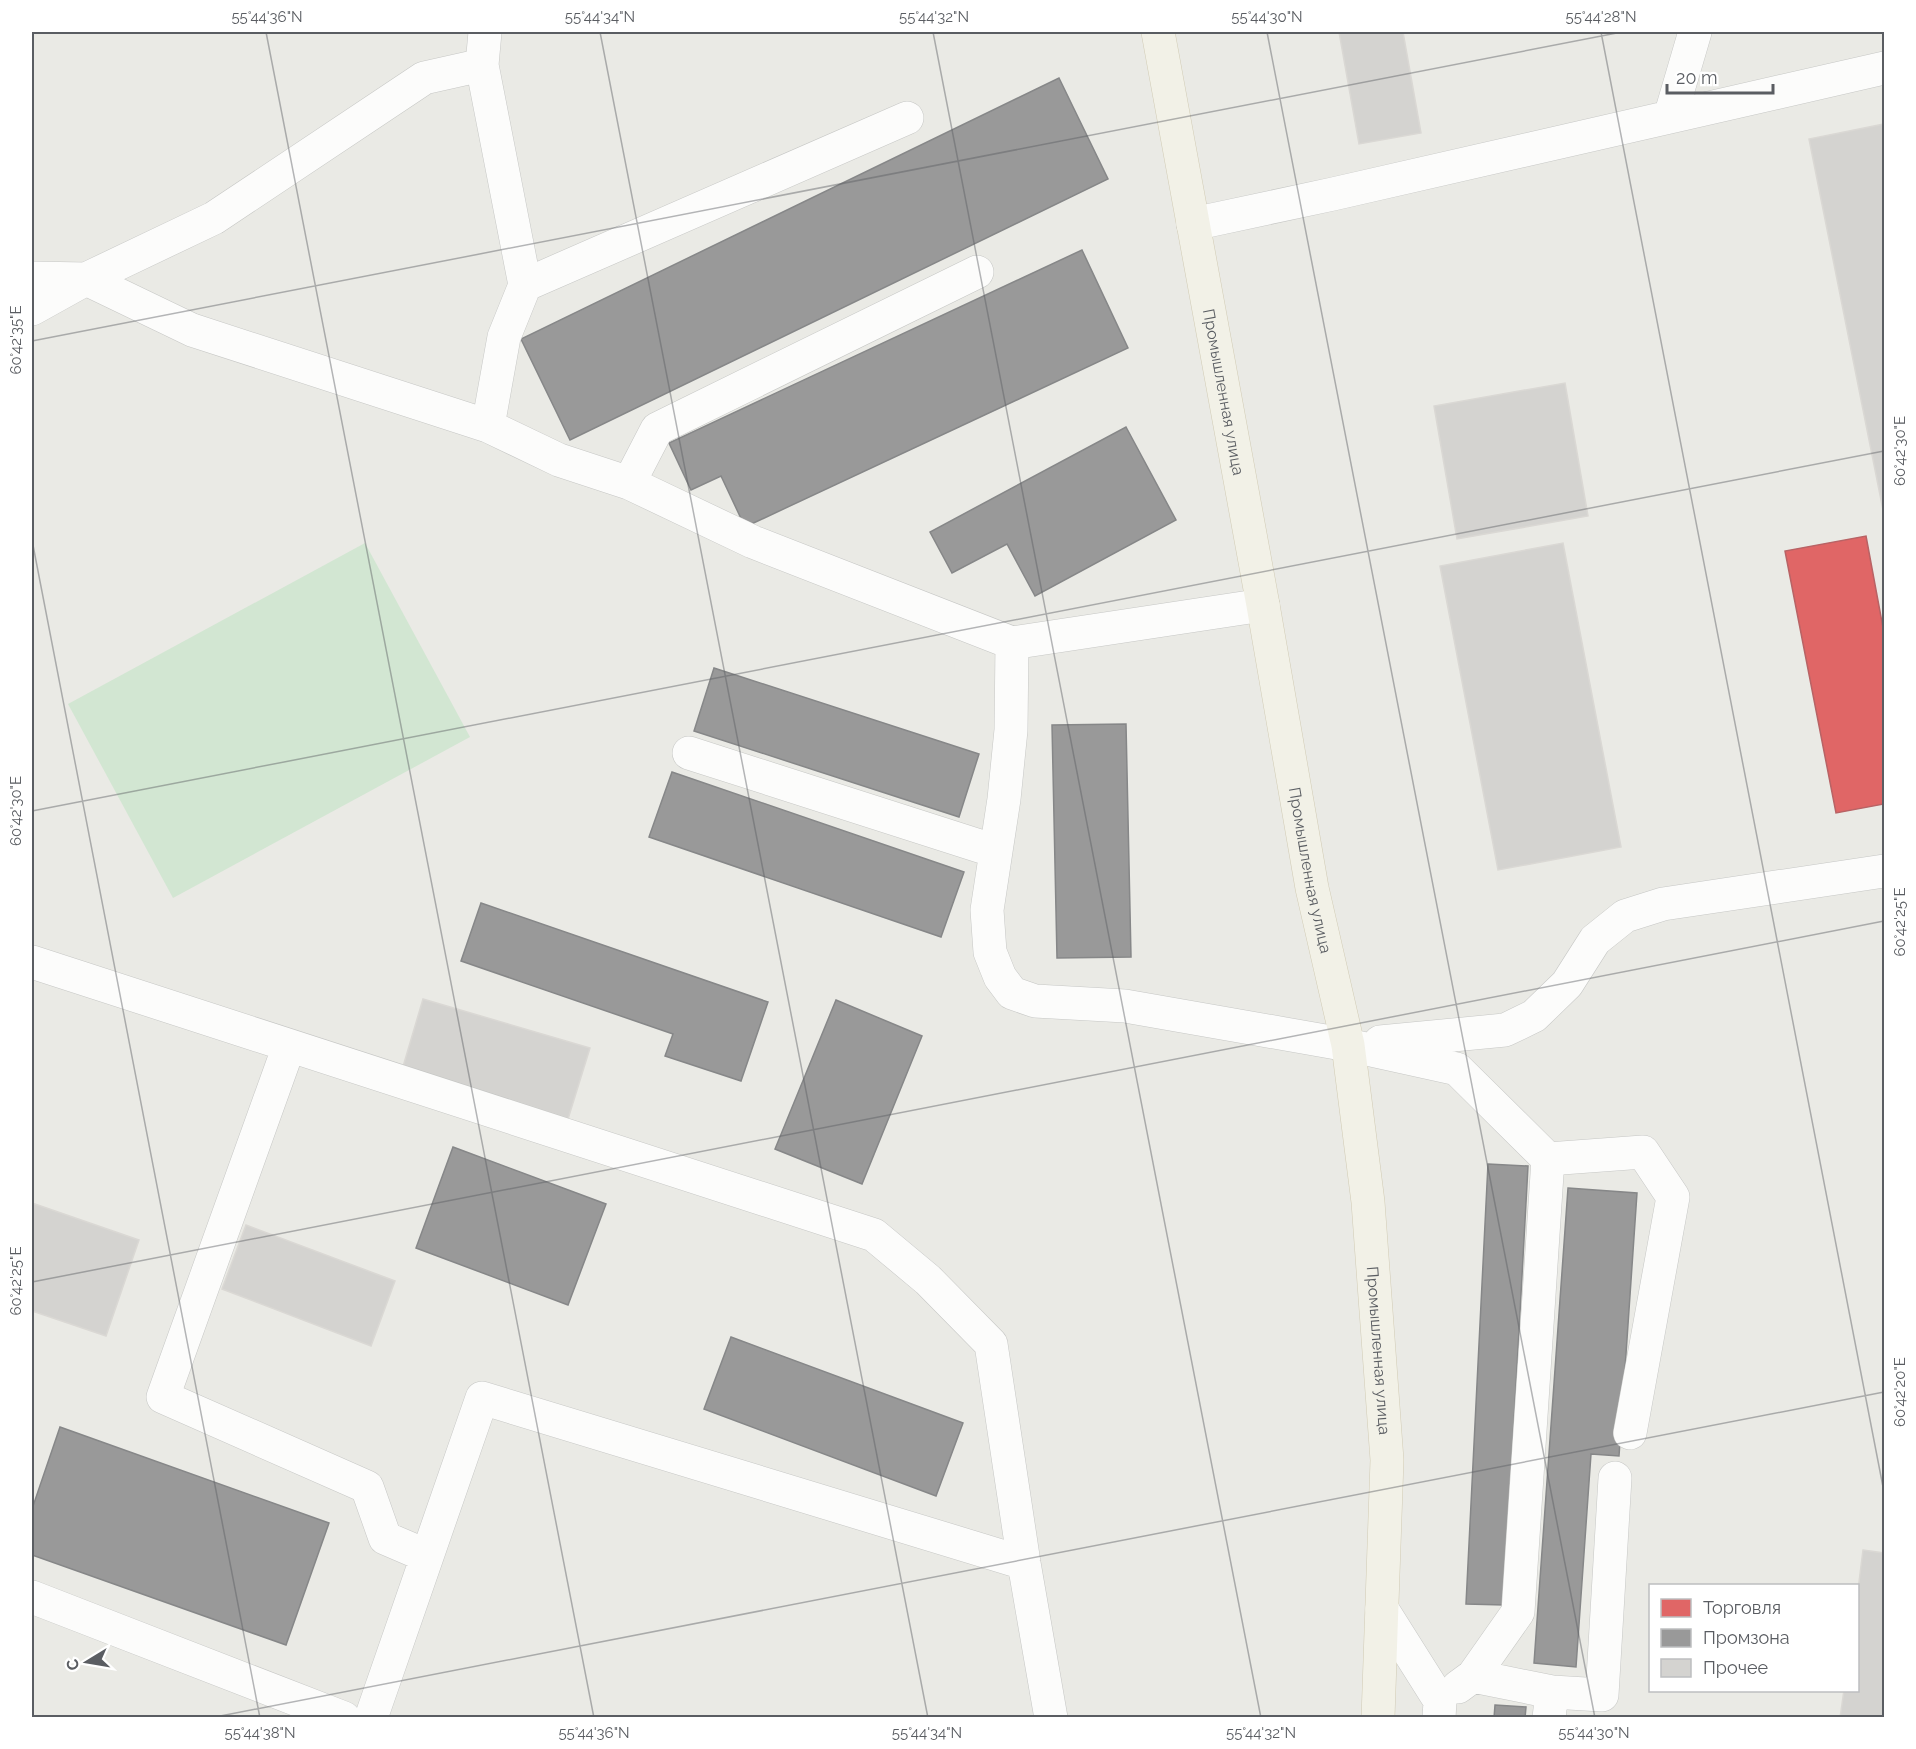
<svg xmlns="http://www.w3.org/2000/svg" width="1916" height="1749" viewBox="0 0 1916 1749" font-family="Raleway,sans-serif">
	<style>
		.green { fill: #d2e6d2 }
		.shops { fill: #e06666; stroke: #b86365; stroke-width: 1.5 }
		.industry { fill: #999; stroke: #868788; stroke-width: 1.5 }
		.building { fill: #d4d3d0; stroke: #dad8d4; stroke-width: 1.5 }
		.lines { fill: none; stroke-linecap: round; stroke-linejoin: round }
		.minor-casing { stroke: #c6c7c5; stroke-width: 34 }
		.major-casing { stroke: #d1cbb4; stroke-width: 34 }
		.minor { stroke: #fcfcfb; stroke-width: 33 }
		.major { stroke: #f2f1e7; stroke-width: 33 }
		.ticks { fill: none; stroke: #5a5d62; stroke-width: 1.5; stroke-opacity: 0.45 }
		.labels { text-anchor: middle; stroke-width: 6; stroke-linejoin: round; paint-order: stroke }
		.street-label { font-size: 16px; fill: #5a5d62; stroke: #fff }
		.neatline { fill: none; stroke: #5a5d62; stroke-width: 2 }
		.ticks-label { font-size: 15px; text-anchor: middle; fill: #5a5d62 }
	</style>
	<rect width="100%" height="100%" fill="#eaeae5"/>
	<path class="green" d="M365,543L470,737L173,898L68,704Z"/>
	<path class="shops" d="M1866,536L1884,633V804L1836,813L1785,551Z"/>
	<path class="industry" d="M1059,78L1108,179L570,440L521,339Z
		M1082,250L1128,348L745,527L721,476L691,490L669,443Z
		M1126,427L1176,520L1035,596L1007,544L952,573L930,532Z
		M714,668L979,754L959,817L694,731Z
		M1126,724L1131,957L1057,958L1052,725Z
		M672,772L964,872L941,937L649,837Z
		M481,903L768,1002L741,1081L665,1056L673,1034L461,961Z
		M836,1000L922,1036L862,1184L775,1149Z
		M453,1147L606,1204L568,1305L416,1248Z
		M1488,1164L1528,1166L1504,1605L1466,1604Z
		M1568,1188L1637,1193L1619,1456L1591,1454L1576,1667L1534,1663Z
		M731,1337L963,1423L936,1496L704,1409Z
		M60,1427L329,1523L286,1645L32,1555V1509Z
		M1495,1705L1526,1707L1525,1718H1494Z"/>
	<path class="building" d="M1339,32H1403L1421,133L1359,144Z
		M1884,124V509L1883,510L1809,139Z
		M1565,383L1588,516L1457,539L1434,406Z
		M1563,543L1621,847L1498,870L1440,566Z
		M423,999L590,1048L568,1119L402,1070Z
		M32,1203L139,1240L106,1336L32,1311Z
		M246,1225L395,1281L371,1346L222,1289Z
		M1863,1550L1884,1553V1718H1840L1844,1690H1858V1590Z"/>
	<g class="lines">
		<g class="minor-casing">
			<path id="minor" d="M485,32L482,65L525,285L504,337L488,426
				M1670,117L1695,32
				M1193,224L1333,194L1884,68
				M32,278L86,279L192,330L488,426L559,460L629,483L753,542L1012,643L1263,605
				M525,285L907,118
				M32,309L86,279L214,218L424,78L482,65
				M629,483L657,429L977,272
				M1012,643L1011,730L1004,799L987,910L990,952L1000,977L1012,993L1035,1001L1125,1006L1348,1045L1457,1069L1548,1159L1518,1612L1473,1676
				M689,753L995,851
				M32,962L874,1235L928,1280L991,1344L1024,1563L1051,1718
				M1380,1042L1505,1030L1534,1016L1567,984L1595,940L1625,916L1663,904L1884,871
				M289,1046L163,1397L367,1487L385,1538L427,1556
				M1548,1159L1643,1152L1673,1197L1630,1433
				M32,1597L344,1718
				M1382,1609L1440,1701L1439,1718
				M1458,1687L1473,1676L1552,1692
				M371,1718L482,1398L1024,1563
				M1549,1718L1552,1692L1602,1695L1615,1478"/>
		</g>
		<g class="major-casing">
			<g id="major">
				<path id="s1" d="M1158,32L1263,605L1312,888L1348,1045L1368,1202L1387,1460L1378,1718"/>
			</g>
		</g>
		<use href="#minor" class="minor"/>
		<use href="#major" class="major"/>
	</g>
	<path class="ticks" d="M266,32L594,1718M600,32L928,1718M933,32L1261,1718M1267,32L1595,1718M1601,32L1884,1492M32,341L1622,32M32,540L260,1718M32,811L1884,451M32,1282L1884,921M210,1718L1884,1392"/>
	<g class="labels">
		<g class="street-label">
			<text dy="6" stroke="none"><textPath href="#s1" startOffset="366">Промышленная улица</textPath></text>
			<text dy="6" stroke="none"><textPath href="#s1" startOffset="852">Промышленная улица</textPath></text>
			<text dy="6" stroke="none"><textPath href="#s1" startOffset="1338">Промышленная улица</textPath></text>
		</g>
	</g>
	<rect width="1916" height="1749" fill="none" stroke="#ffffff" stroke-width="66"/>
	<rect x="1649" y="1584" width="210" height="108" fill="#ffffff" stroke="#bdbec0" stroke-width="1.5"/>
	<rect x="1661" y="1599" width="30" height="18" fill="#e06666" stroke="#bdbec0" stroke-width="1.5"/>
	<text x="1703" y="1614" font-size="18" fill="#5a5d62">Торговля</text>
	<rect x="1661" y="1629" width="30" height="18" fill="#999999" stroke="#bdbec0" stroke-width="1.5"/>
	<text x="1703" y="1644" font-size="18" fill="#5a5d62">Промзона</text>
	<rect x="1661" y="1659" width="30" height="18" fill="#d4d3d0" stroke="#bdbec0" stroke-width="1.5"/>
	<text x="1703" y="1674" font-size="18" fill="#5a5d62">Прочее</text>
	<g transform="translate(87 1662) rotate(259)" stroke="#ffffff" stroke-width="4.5" paint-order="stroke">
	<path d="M0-4.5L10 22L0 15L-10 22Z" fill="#5a5d62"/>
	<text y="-9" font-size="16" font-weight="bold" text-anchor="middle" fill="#5a5d62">С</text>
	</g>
	<path d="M1667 84v9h106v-9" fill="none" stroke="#5a5d62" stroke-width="3"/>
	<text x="1676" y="84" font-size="18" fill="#5a5d62" stroke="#ffffff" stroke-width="4.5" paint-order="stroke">20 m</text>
	<rect x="33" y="33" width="1850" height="1683" class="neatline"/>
	<g class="ticks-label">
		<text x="267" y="22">55°44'36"N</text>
		<text x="600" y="22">55°44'34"N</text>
		<text x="934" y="22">55°44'32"N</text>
		<text x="1267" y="22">55°44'30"N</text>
		<text x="1601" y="22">55°44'28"N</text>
		<text transform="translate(16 340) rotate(-90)" y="5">60°42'35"E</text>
		<text transform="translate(1900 451) rotate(-90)" y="5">60°42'30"E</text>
		<text transform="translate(16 811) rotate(-90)" y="5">60°42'30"E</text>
		<text transform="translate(1900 922) rotate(-90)" y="5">60°42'25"E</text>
		<text transform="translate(16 1281) rotate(-90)" y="5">60°42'25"E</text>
		<text transform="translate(1900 1392) rotate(-90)" y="5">60°42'20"E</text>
		<text x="260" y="1738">55°44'38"N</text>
		<text x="594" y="1738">55°44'36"N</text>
		<text x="927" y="1738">55°44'34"N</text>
		<text x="1261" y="1738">55°44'32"N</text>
		<text x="1594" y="1738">55°44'30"N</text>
	</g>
</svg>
